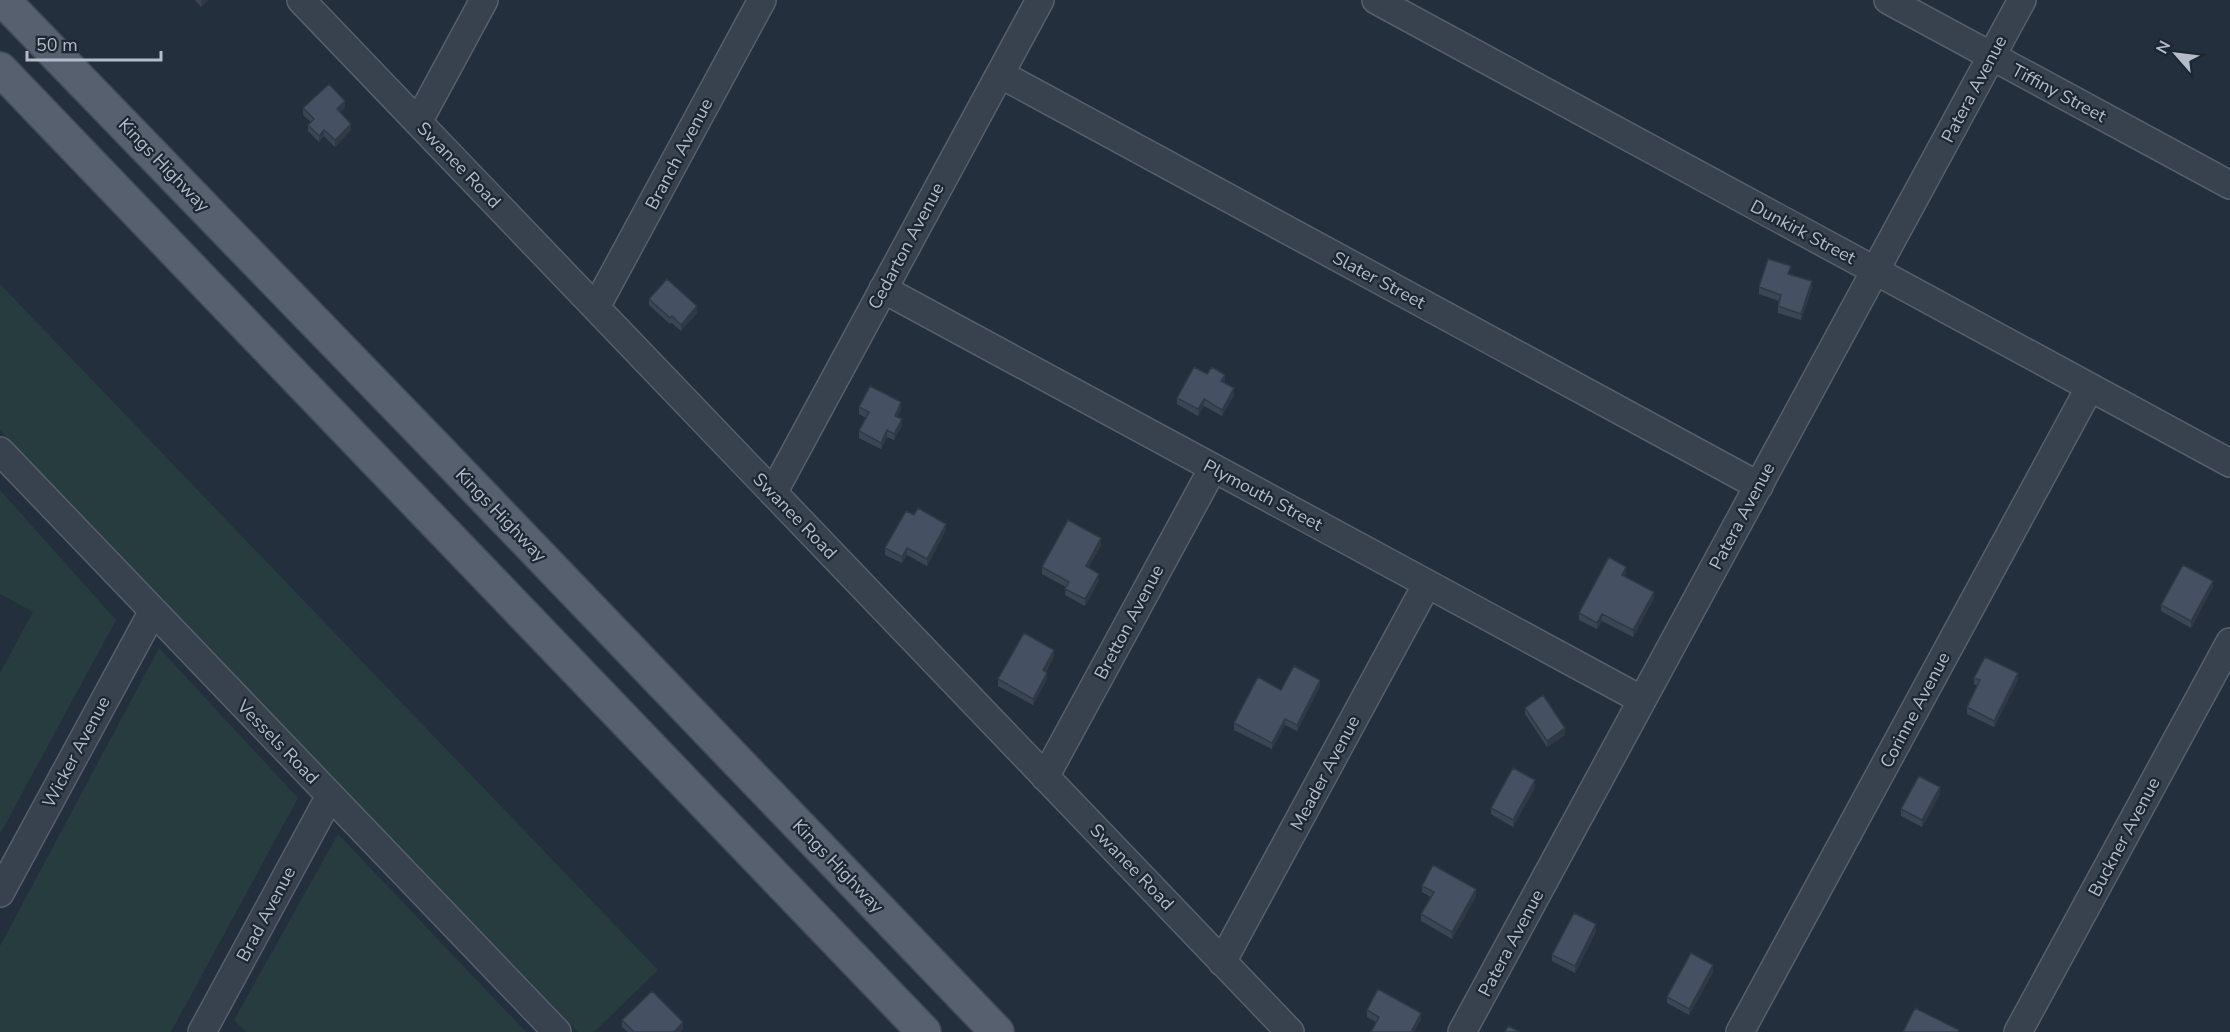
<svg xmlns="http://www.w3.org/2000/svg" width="2230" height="1032" viewBox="0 0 2230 1032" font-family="'Nunito Sans',sans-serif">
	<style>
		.green { fill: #263c3f }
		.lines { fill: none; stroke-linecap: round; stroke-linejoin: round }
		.minor-casing { stroke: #565f6c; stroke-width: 30 }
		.major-casing { stroke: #414a57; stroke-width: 36 }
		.minor { stroke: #38414e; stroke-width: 27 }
		.major { stroke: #56606e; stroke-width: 33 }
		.wall { fill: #3b4654 }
		.shaded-wall { fill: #303945 }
		.building { fill: #455162; stroke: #303945; stroke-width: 1.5 }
		.labels { text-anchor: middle; stroke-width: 4.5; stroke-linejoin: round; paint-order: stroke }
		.street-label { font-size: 18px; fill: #b4bcc9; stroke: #1d2633 }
	</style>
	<rect width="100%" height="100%" fill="#242f3e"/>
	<path class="green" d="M0,284L658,970L594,1032H578L0,430Z
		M0,490L116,620L0,834V673L33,612L0,594Z
		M159,648L298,798L171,1032H0V946Z
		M338,834L526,1032H246L234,1020Z"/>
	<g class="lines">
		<g class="minor-casing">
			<path id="minor" d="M301,0L1290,1032
				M1376,0L2230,463
				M1888,0L2230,185
				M1000,74L1759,486
				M418,122L484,0
				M883,289L1642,700
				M596,307L762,0
				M0,451L557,1032
				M773,493L1040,0
				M1045,777L1213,468
				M0,893L153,611
				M1222,962L1427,584
				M202,1032L330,796
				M1462,1032L2022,0
				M1740,1032L2090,387
				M2018,1032L2230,642"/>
		</g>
		<g class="major-casing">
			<path id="major" d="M3,0L431,442L997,1032
				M0,69L924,1032"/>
		</g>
		<use href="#minor" class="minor"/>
		<use href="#major" class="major"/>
	</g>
	<path class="wall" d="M195,0H208L201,7Z
		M345,107L340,112L351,130L335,147L324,136L319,142L308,131V125L311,122L303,115V108Z
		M1791,273L1790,274L1812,288L1801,320L1778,313V306L1779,301L1759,294V287Z
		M649,299L697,313L681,331L672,323L670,324L649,305Z
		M1207,374L1225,381L1224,383L1234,395L1222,416L1204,406L1198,416L1177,404V398Z
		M859,407L901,409L897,417L902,426L894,440L887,437L881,449L859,438V431L866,418L859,414Z
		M914,515L946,530L927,566L907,555L902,563L885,555V548Z
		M1101,545L1088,568L1099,580L1085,606L1065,595L1066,587L1042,574V567Z
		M1626,573L1624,576L1654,598L1633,637L1602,621L1597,629L1579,620V613Z
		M2213,587L2191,628L2161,611V605Z
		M1054,656L1046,672L1047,679L1033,705L998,686V679Z
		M1974,678L2018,680L1994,727L1967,714V707L1977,686L1974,684Z
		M1320,686L1297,731L1285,725L1272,749L1234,730V723L1281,690Z
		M1525,708L1565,735L1547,747L1525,714Z
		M1535,787L1513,827L1491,814V808Z
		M1940,794L1922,827L1901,816V809Z
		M1422,886L1476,896L1452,939L1421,921V914L1431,897L1422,892Z
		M1596,931L1575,973L1552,961V955Z
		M1713,972L1689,1015L1667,1003V997Z
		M1367,1010L1421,1020L1376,1022L1367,1017Z
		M622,1020L683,1029L680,1032H628L622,1027Z"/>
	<path class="shaded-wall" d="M201,0H208L201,7Z
		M345,101V107L337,115V109Z
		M351,124V130L335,147V140Z
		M324,130V136L319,142V136Z
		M1812,281V288L1801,320V314Z
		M697,306V313L681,331V325Z
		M1225,375V381L1221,388V381Z
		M1234,388V395L1222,416V410Z
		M1204,399V406L1198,416V409Z
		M901,402V409L895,422V416Z
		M902,419V426L894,440V434Z
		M887,430V437L881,449V443Z
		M946,524V530L927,566V559Z
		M1101,538V545L1086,573V566Z
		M907,548V555L902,563V557Z
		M1626,567V573L1622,581V575Z
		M1099,574V580L1085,606V599Z
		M2213,581V587L2191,628V621Z
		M1654,592V598L1633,637V630Z
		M1602,614V621L1597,629V623Z
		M1054,650V656L1043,676V670Z
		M1047,673V679L1033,705V699Z
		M2018,673V680L1994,727V721Z
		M1320,680V686L1297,731V725Z
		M1285,719V725L1272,749V743Z
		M1565,728V735L1547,747V741Z
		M1535,780V787L1513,827V820Z
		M1940,787V794L1922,827V820Z
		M1476,889V896L1452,939V932Z
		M1596,924V931L1575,973V966Z
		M1713,965V972L1689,1015V1009Z
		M1421,1013V1020L1414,1032H1411Z
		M683,1022V1029L680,1032H674Z"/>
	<path class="building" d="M329,84L345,101L337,109L351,124L335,140L324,130L319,136L308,125L314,119L303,108Z
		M1768,259L1791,266L1788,274L1812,281L1801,314L1778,306L1781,295L1759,287Z
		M667,279L697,306L681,325L672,316L670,318L649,299Z
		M1194,367L1207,374L1212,367L1225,375L1221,381L1234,388L1222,410L1204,399L1198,409L1177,398Z
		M870,386L901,402L895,416L902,419L894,434L887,430L881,443L859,431L869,412L859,407Z
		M918,508L946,524L927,559L907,548L902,557L885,548L906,511L914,515Z
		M1068,520L1101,538L1086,566L1099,574L1085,599L1065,589L1069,582L1042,567Z
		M1609,557L1626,567L1622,575L1654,592L1633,630L1602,614L1597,623L1579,613Z
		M2183,565L2213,581L2191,621L2161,605Z
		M1024,633L1054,650L1043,670L1047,673L1033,699L998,679Z
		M1985,657L2018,673L1994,721L1967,707L1980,680L1974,678Z
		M1294,666L1320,680L1297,725L1285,719L1272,743L1234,723L1258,677L1281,690Z
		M1543,695L1565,728L1547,741L1525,708Z
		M1513,768L1535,780L1513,820L1491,808Z
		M1919,776L1940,787L1922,820L1901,809Z
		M1433,865L1476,889L1452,932L1421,914L1434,892L1422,886Z
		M1574,913L1596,924L1575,966L1552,955Z
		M1691,953L1713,965L1689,1009L1667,997Z
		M1378,989L1421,1013L1411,1032H1371L1379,1017L1367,1010Z
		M652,991L683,1022L674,1032H634L622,1020Z
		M1915,1008L1959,1030L1958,1032H1903Z
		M1508,1026L1520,1032H1505Z"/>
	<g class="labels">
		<g class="street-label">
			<text transform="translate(1974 89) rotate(-62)" y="6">Patera Avenue</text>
			<text transform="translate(2059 93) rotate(28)" y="6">Tiffiny Street</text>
			<text transform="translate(679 154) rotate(-62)" y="6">Branch Avenue</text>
			<text transform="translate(164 165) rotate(46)" y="6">Kings Highway</text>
			<text transform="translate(459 165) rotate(46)" y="6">Swanee Road</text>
			<text transform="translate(1803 232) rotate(28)" y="6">Dunkirk Street</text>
			<text transform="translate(906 246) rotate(-62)" y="6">Cedarton Avenue</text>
			<text transform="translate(1379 280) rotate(28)" y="6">Slater Street</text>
			<text transform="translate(1263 495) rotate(28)" y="6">Plymouth Street</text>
			<text transform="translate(501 515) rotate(46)" y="6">Kings Highway</text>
			<text transform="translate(795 516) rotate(46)" y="6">Swanee Road</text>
			<text transform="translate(1742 516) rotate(-62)" y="6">Patera Avenue</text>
			<text transform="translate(1129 622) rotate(-62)" y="6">Bretton Avenue</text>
			<text transform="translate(1915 710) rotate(-62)" y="6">Corinne Avenue</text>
			<text transform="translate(278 742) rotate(46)" y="6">Vessels Road</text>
			<text transform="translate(76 752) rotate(-62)" y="6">Wicker Avenue</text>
			<text transform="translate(1325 773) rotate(-62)" y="6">Meader Avenue</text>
			<text transform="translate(2124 837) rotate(-62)" y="6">Buckner Avenue</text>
			<text transform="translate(838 866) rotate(46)" y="6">Kings Highway</text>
			<text transform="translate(1132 867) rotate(46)" y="6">Swanee Road</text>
			<text transform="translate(266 914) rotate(-62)" y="6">Brad Avenue</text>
			<text transform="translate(1511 943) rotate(-62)" y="6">Patera Avenue</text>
		</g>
	</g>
	<g transform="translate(2176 54) rotate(298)" stroke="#1d2633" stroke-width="4.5" paint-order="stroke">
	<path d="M0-4.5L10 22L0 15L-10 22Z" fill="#b4bcc9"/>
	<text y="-9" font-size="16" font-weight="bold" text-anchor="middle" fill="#b4bcc9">N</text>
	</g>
	<path d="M27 51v9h134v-9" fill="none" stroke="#b4bcc9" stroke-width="3"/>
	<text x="36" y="51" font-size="18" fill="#b4bcc9" stroke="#1d2633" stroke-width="4.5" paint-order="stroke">50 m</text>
</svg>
